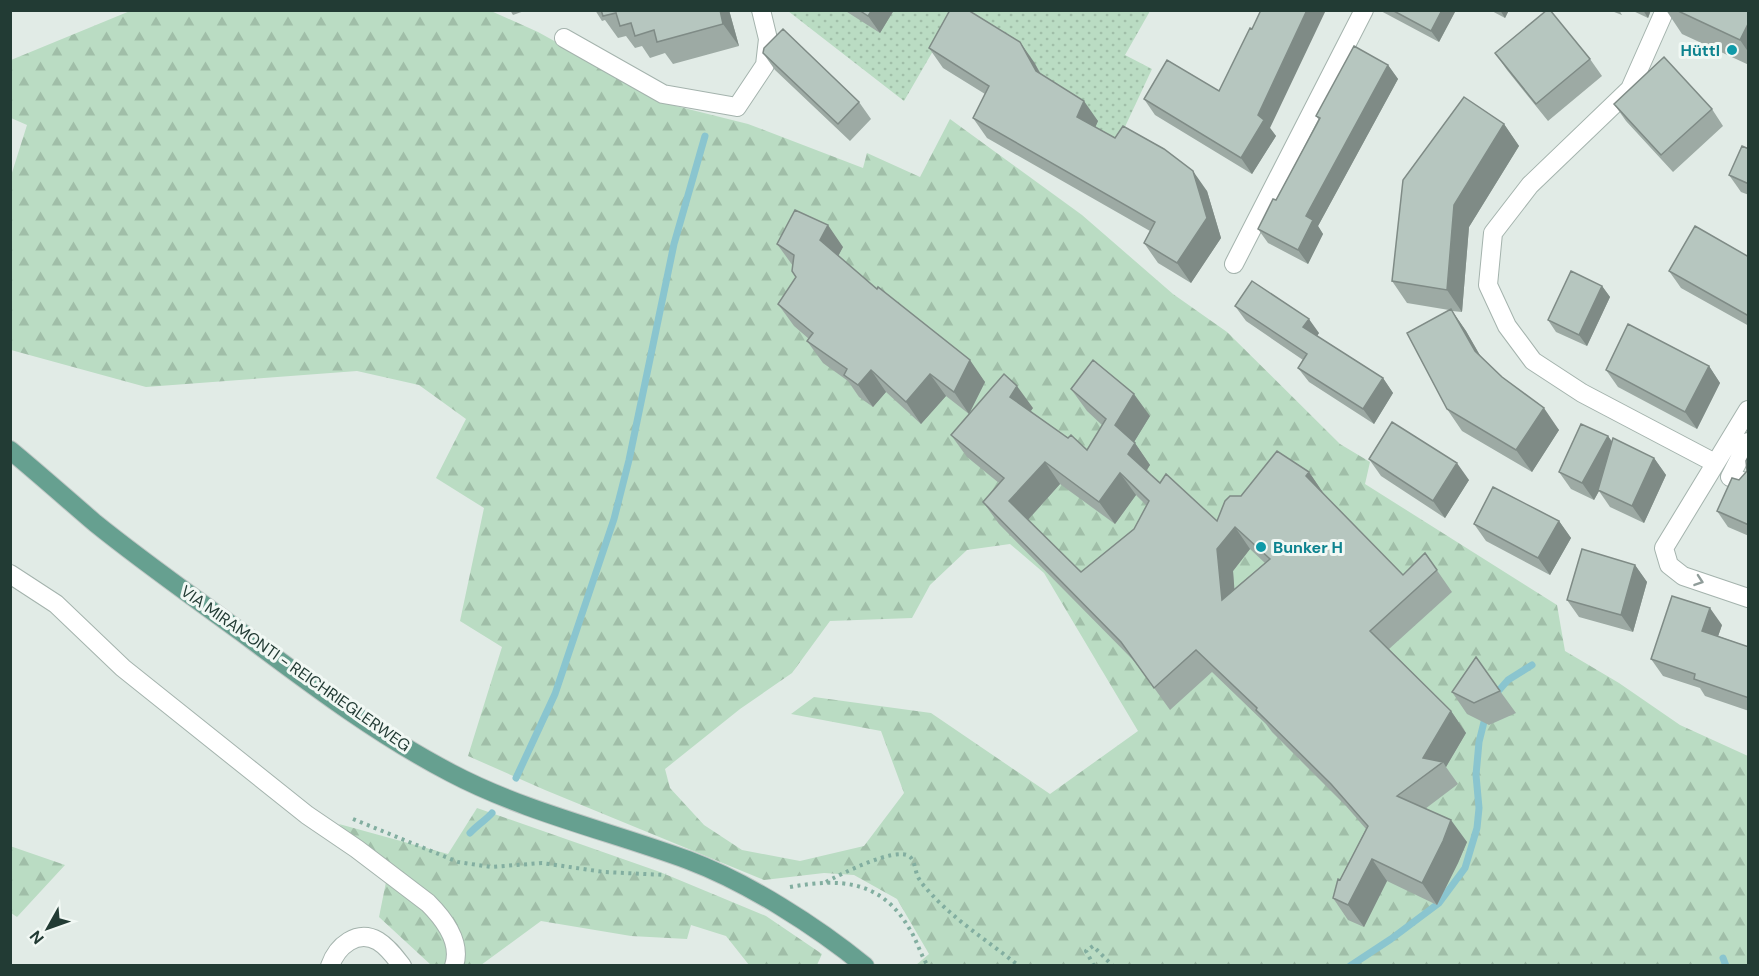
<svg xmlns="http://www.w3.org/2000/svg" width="1759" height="976" viewBox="0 0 1759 976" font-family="'DM Sans',sans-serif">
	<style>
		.green { fill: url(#green-dots) }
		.forest { fill: url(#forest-firs); fill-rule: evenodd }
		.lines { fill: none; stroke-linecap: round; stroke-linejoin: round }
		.stream { stroke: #8ac5cf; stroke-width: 7 }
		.minor-casing { stroke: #a4b3ad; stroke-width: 20 }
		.major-casing { stroke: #c1c8c6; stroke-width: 20 }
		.path { stroke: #82aea0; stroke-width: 4; stroke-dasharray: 3 4.5; stroke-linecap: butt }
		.minor { stroke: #fff; stroke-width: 18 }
		.major { stroke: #66a090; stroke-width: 18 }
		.wall { fill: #9daaa4; fill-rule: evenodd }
		.shaded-wall { fill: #7f8b86 }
		.building { fill: #b6c6bf; stroke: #7f8b86; stroke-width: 1.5; fill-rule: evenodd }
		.oneway { stroke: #909d9a }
		.culture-dot { fill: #0f9aa8; stroke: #f1f8f4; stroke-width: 2 }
		.labels { text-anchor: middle; stroke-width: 6; stroke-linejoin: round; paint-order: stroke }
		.culture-label { font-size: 16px; font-weight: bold; fill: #0d838f; stroke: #f1f8f4; text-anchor: end }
		.street-label { font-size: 16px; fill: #223b34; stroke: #f1f8f4 }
	</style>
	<defs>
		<pattern id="green-dots" width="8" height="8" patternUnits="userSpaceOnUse" patternTransform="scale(1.5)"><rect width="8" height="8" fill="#badcc3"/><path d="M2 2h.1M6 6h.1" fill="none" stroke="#a0bea8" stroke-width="1.8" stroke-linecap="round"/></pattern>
		<pattern id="forest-firs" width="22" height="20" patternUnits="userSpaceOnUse" patternTransform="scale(1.5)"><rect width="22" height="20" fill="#badcc3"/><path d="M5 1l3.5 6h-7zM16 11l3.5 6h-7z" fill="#a0bea8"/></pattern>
	</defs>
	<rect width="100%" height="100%" fill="#e1ebe6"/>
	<path class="green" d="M788,11H1150L1125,55L1152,69L1123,131L1112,149L955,13L904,101Z"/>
	<path class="forest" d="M130,11H491L538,32L668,104L748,124L863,168L867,153L920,177L950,119L1082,215L1173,294L1227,332L1340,444L1370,462L1365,484L1557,605L1565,651L1619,683L1680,725L1748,756V965H916L929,954L897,899L854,875L824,873L764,880L545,790L468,756L502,647L460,621L484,508L436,478L466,419L419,385L357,371L146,387L11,350L10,179L27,125L11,118V60ZM1010,544L1044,573L1138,731L1050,794L931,713L814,697L791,714L881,731L904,793L864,846L800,861L742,850L704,825L670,788L665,769L740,709L792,673L830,621L912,618L930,585L967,550Z
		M477,808L660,872L766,916L822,954L817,965H749L726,936L691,925L687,939L631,936L541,921L481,965H431L379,917L387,877L339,824L448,854Z
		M10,846L65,865L17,917L11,913Z"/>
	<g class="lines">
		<path class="stream" d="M1494,696L1508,680L1532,665
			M516,778L555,694L614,519L629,460L674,244L705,136
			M470,833C477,825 486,820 492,813
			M1723,958L1726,966
			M1350,966L1391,939L1439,903L1465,868L1477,828L1479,808L1476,775L1479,742L1486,714"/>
		<g class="minor-casing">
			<path id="minor" d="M1665,10L1630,89L1530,185L1493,233L1488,285L1507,326L1533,361L1582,393L1715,463
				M564,38L663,94L737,107L765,65L768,39L761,10
				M1234,264L1364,10
				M1748,410L1664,548L1669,565L1683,576L1748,598
				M1748,442L1730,477L1748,483
				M10,574L56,604L123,668L307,815L357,849L428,903C444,919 462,942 454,966
				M330,966C337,946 357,929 378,941C388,947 395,957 402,966"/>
		</g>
		<g class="major-casing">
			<path id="major" d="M10,450C39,474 67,499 95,523C142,561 192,596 241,632C308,682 376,734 451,773C525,812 609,831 688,860C747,882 816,926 865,966"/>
		</g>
		<path class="path" d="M353,819L458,862L491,867L542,863L604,872L666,875
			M826,882C841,874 894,847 909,856C915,860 915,871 918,877C920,881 923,885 926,888C951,918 988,941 1019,966
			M790,887C840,878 881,880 909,928C917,940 920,954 928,966
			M1094,966L1086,951L1093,946L1113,966"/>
		<use href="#minor" class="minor"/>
		<use href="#major" class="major"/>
	</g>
	<path class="wall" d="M510,10H527L513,15Z
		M595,10H729L739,46L673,64L665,53L650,58L642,46L635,48L626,36L618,38L605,20L602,21Z
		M844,10H894L880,33Z
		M1379,10H1456L1439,42Z
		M1490,10H1509L1505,18Z
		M1609,10H1619L1622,15Z
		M1631,10H1651L1648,18Z
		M1666,10H1749V65L1682,34Z
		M929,48L1034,62L1041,74L1098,121L1095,127L1207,191L1221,238L1191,283L1158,263L1144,243L1150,231L987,138L973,118L985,94L943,68Z
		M763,53L859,102L871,119L850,141L775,70Z
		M1495,53L1590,59L1602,76L1548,121L1507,70Z
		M1388,65L1398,79L1318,226L1323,234L1308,264L1268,243L1258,229L1276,200L1319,120L1316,116Z
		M1144,99L1270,128L1276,136L1252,174L1155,115Z
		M1614,104L1712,109L1723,126L1673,172L1626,121Z
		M1504,124L1519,146L1469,227L1462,312L1452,311L1466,331L1481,357L1559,430L1532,472L1462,431L1447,409L1449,310L1407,303L1392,281Z
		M1749,149V195L1741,192L1729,175Z
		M777,244L843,247L838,256L985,382L969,414L946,396L921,424L886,392L873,407L859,397L848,381L823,363L807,341L809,339L794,326L778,304L796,277L793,266Z
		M1749,257V326L1681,288L1669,271Z
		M1602,286L1610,297L1587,346L1556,332L1548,320Z
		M1235,306L1319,333L1317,336L1383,378L1393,393L1374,424L1309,382L1298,368L1303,360L1246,321Z
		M1709,366L1720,383L1697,429L1618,387L1606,370Z
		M1071,389L1150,416L1134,442L1150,465L1146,471L1160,483L1217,521L1241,496L1309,472L1323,493L1403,575L1425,553L1452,592L1389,649L1451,711L1466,733L1446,767L1458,784L1425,809L1467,842L1458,863L1437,905L1387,881L1364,927L1348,920L1333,898L1340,880L1366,829L1346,806L1272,732L1266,724L1212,672L1170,710L1137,664L999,524L983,502L999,483L967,457L951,435L1033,408L1030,412L1068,438L1087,450L1102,425L1087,411ZM1060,484L1115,524L1136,495L1147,506L1134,529L1081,572L1028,520ZM1250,549L1265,563L1234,589L1233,571Z
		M1608,436L1612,442L1654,458L1666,475L1644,523L1610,507L1599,491L1594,500L1571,489L1559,472Z
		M1749,455V536L1728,527L1717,511L1747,471Z
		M1369,459L1469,480L1445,518L1381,476Z
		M1559,521L1571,538L1550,575L1486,541L1474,524Z
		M1635,565L1647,582L1633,632L1579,617L1567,600Z
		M1722,625L1718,636L1749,647V711L1705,696L1700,688L1663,676L1651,659Z
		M1500,691L1516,713L1489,725L1467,714L1452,692Z"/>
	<path class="shaded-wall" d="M720,10H729L739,46L723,24Z
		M872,10H894L880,33L868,16Z
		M1307,10H1326L1270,128L1276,136L1252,174L1241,158L1258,115Z
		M1442,10H1456L1439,42L1431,31Z
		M1500,10H1509L1505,18Z
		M1643,10H1651L1648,18Z
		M1749,22V53L1740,40Z
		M1020,42L1034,62L1050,92L1036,71Z
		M1388,65L1398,79L1318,226L1323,234L1308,264L1298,250L1306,216Z
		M1084,101L1098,121L1091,137L1077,117Z
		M1504,124L1519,146L1469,227L1462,312L1447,290L1454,205Z
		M1193,171L1207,191L1221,238L1191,283L1177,263Z
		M828,225L843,247L835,262L820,240Z
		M1602,286L1610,297L1587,346L1579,335Z
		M1451,309L1466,331L1490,373L1475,351Z
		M1309,319L1319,333L1313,342L1303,327Z
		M970,360L985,382L969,414L954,392Z
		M1709,366L1720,383L1697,429L1685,412Z
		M871,370L886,392L873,407L858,385Z
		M930,374L946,396L921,424L906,402Z
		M1383,378L1393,393L1374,424L1363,409Z
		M1017,386L1033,408L1025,419L1010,397Z
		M1134,394L1150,416L1131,447L1115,425Z
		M1544,408L1559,430L1532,472L1516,450Z
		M1608,436L1620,453L1594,500L1582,483Z
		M1135,443L1150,465L1143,476L1128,454Z
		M1654,458L1666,475L1644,523L1632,506Z
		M1045,462L1060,484L1025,523L1009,501Z
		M1457,463L1469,480L1445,518L1433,501Z
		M1309,472L1324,494L1306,476Z
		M1120,473L1136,495L1115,524L1099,502Z
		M1559,521L1571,538L1550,575L1538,558Z
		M1235,527L1250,549L1233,571L1237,622L1222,600L1217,549Z
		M1635,565L1647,582L1633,632L1621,615Z
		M1710,608L1722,625L1714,648L1702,631Z
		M1451,711L1466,733L1446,767L1443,762L1423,758Z
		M1451,820L1467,842L1458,863L1437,905L1422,883Z
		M1372,859L1387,881L1364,927L1348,905Z"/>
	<path class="building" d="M601,10H720L723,24L657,42L654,30L635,36L631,23L620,26L616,13L603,16Z
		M859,10H872L868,16Z
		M950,10H968L1020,42L1036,71L1084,101L1077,117L1115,138L1123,126L1164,149L1193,171L1207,218L1177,263L1144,243L1155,222L973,118L989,86L929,48Z
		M1261,10H1307L1258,115L1264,120L1241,158L1144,99L1167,60L1219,91L1250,28L1252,29Z
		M1392,10H1442L1431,31Z
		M1547,10H1550L1590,59L1536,104L1495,53Z
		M1676,10H1749V22L1740,40Z
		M783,29L859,102L838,124L763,53L764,48Z
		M1354,46L1388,65L1306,216L1313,220L1298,250L1258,229L1273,199L1276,200L1320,118L1316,116Z
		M1664,57L1712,109L1661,155L1614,104Z
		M1464,97L1504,124L1454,205L1447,290L1392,281L1403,180Z
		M1742,146L1749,149V184L1729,175Z
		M795,210L828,225L820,240L877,289L878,287L970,360L954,392L930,374L906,402L871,370L858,385L844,375L847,369L807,341L813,333L778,304L796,277L792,271L794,255L777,244Z
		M1695,226L1749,257V313L1747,315L1669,271Z
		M1571,271L1602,286L1579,335L1548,320Z
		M1252,281L1309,319L1303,327L1383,378L1363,409L1298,368L1307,354L1235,306Z
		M1451,309L1475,351L1502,377L1544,408L1516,450L1447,409L1407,333Z
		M1628,324L1709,366L1685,412L1606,370Z
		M1093,360L1134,394L1115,425L1135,443L1128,454L1160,483L1166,474L1217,521L1225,501L1230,496H1241L1277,451L1309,472L1306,476L1403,575L1425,553L1437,570L1370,631L1451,711L1423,758L1443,762L1397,796L1451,820L1443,841L1422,883L1372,859L1348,905L1333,898L1338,879L1340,880L1368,826L1331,784L1256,710L1257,708L1196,650L1154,688L1121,642L983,502L1004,478L951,435L1004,374L1017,386L1010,397L1068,438L1071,435L1087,450L1106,419L1071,389ZM1045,462L1099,502L1120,473L1149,501L1134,529L1081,572L1009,501ZM1235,527L1270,559L1222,600L1217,549Z
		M1392,422L1457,463L1433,501L1369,459Z
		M1581,424L1608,436L1582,483L1559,472Z
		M1613,438L1654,458L1632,506L1598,490Z
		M1749,455V525L1717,511L1732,478L1739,480L1747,471L1746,461Z
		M1493,487L1559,521L1538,558L1474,524Z
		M1582,549L1635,565L1621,615L1567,600Z
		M1672,596L1710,608L1702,631L1749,647V698L1694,679L1695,674L1651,659Z
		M1476,657L1500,691L1474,703L1452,692Z"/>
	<defs><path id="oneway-chevron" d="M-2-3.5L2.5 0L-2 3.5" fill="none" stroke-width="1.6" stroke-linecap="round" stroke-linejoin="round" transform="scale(1.5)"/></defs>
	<use class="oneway" href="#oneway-chevron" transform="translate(1699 581) rotate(19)"/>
	<g class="culture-dot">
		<circle cx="1732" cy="50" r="6"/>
		<circle cx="1261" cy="547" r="6"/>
	</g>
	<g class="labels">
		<g class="culture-label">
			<text x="1720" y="56">Hüttl</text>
			<text x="1273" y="553" text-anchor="start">Bunker H</text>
		</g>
		<g class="street-label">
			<text transform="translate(296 668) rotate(35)" y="6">VIA MIRAMONTI - REICHRIEGLERWEG</text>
		</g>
	</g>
	<rect width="1759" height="976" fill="none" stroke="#223b34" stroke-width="24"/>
	<g transform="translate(48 928) rotate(230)" stroke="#f1f8f4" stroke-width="4.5" paint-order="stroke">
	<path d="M0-4.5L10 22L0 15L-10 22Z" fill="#223b34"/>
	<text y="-9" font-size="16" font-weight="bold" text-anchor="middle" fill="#223b34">N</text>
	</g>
</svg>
